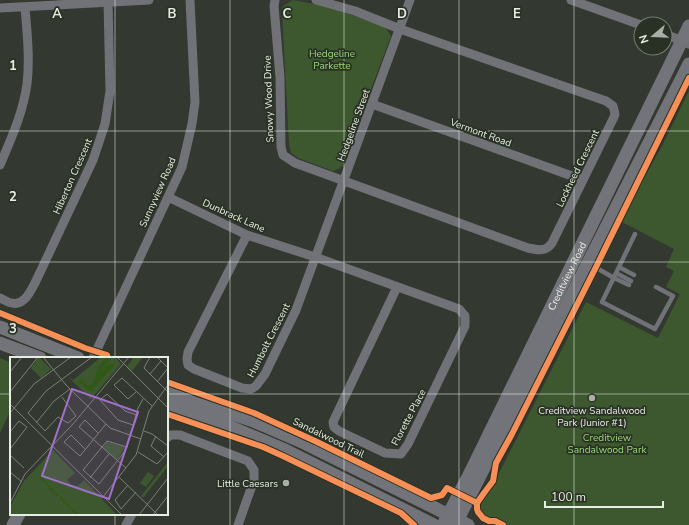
<svg xmlns="http://www.w3.org/2000/svg" width="689" height="525" viewBox="0 0 689 525" font-family="'Nunito Sans',sans-serif">
	<style>
		.green { fill: #3d582f }
		.lines { fill: none; stroke-linecap: round; stroke-linejoin: round }
		.lane { stroke: #707277; stroke-width: 4.5 }
		.street { stroke: #707277; stroke-width: 9 }
		.secondary { stroke: #73747a; stroke-width: 13 }
		.cycleway-casing { stroke: #283123; stroke-width: 8 }
		.cycleway { stroke: #f78f57; stroke-width: 6 }
		.grid { fill: none; stroke: #e8eee5; stroke-width: 1; stroke-opacity: 0.55 }
		.poi-dot { fill: #a9aea6; stroke: #283123; stroke-width: 1.5 }
		.labels { text-anchor: middle; stroke-width: 3.5; stroke-linejoin: round; paint-order: stroke }
		.park-label { font-size: 10px; fill: #9bd97a; stroke: #283123 }
		.street-label { font-size: 10px; fill: #e8eee5; stroke: #283123 }
		.poi-label { font-size: 10px; fill: #e8eee5; stroke: #283123 }
		.inset-river { fill: none; stroke: #315817; stroke-width: 2 }
		.inset-road { fill: none; stroke: #7b8178; stroke-width: 1 }
		.view { fill: #a170cc; fill-opacity: 0.15; stroke: #a170cc; stroke-width: 2 }
		.inset-edge { fill: none; stroke: #e8eee5; stroke-width: 2 }
		.grid-label { font-size: 13px; text-anchor: middle; font-weight: bold; fill: #e8eee5; stroke: #283123; stroke-width: 3.5; stroke-linejoin: round; paint-order: stroke }
	</style>
	<rect width="100%" height="100%" fill="#333830"/>
	<path class="green" d="M293,0L326,6L385,27L391,36L342,166L338,169L333,171L298,158L291,153L289,144L282,11L283,6Z
		M689,91V525H506C500,522 484,518 480,513C478,510 478,504 480,501C484,494 490,490 494,483L586,302L658,338L680,294L666,287L674,271L666,267L674,249L620,221L662,146Z
		M0,358L11,363V409L0,433Z"/>
	<g class="lines">
		<path class="lane" d="M635,234L602,302L655,329L673,296L656,287
			M588,263L614,278L629,285
			M619,267L634,275
			M616,273L631,281"/>
		<path class="street" d="M275,0L274,6L280,77L281,147L283,155L295,163L528,248C538,250 546,252 552,243L614,117L615,114L613,106L606,101L400,29L355,11L316,0
			M571,0L641,25
			M0,8L149,0
			M665,34L689,44
			M372,104L583,180
			M0,165C11,139 23,113 27,84C30,58 27,32 25,7
			M168,197L247,235L315,257L459,309L465,316V326L408,444L401,454L385,453L339,431L334,427L333,422L397,287
			M247,235L188,352L187,359L188,365L194,369L242,388L251,389L256,386L265,374L296,310L410,0
			M0,298C3,299 8,303 12,303C24,306 30,292 35,283L93,160L105,124L110,91L108,2
			M93,358L182,167L192,124L195,102L190,0
			M167,438L171,435H180L248,461L254,470V480L238,525
			M126,525L132,514"/>
		<g class="secondary">
			<path d="M0,327L78,358"/>
			<path d="M0,343L40,358"/>
			<path d="M167,392L197,404L230,413L251,420L300,441L435,508L458,520L468,525"/>
			<path d="M167,405L226,425L285,450L434,525"/>
			<path d="M13,525L19,514"/>
			<path id="s1" d="M443,525L471,471L689,26"/>
			<path d="M455,525L689,64"/>
		</g>
		<g class="cycleway-casing">
			<path id="cycleway" d="M0,313L85,348L107,355L108,358
				M167,382L254,413L315,441L431,498L442,495L447,488L477,503
				M167,414L263,447L283,456L401,513L414,525
				M503,525L495,521H489L483,518L478,512L477,509V503L484,493L493,481L496,463L512,434L596,267L689,78"/>
		</g>
		<use href="#cycleway" class="cycleway"/>
	</g>
	<path class="grid" d="M115,0V358M230,0V525M344,0V525M459,0V525M574,0V525M0,131H689M0,262H689M0,394H11M167,394H689M115,514V525"/>
	<g class="poi-dot">
		<circle cx="592" cy="398" r="4"/>
		<circle cx="286" cy="483" r="4"/>
	</g>
	<g class="labels">
		<g class="park-label">
			<text x="332" y="57">Hedgeline<tspan x="332" dy="12">Parkette</tspan></text>
			<text x="607" y="441">Creditview<tspan x="607" dy="12">Sandalwood Park</tspan></text>
		</g>
		<g class="street-label">
			<text transform="translate(268 99) rotate(-92)" y="4">Snowy Wood Drive</text>
			<text transform="translate(353 125) rotate(-70)" y="4">Hedgeline Street</text>
			<text transform="translate(481 132) rotate(20)" y="4">Vermont Road</text>
			<text transform="translate(577 168) rotate(-64)" y="4">Lockheed Crescent</text>
			<text transform="translate(72 176) rotate(-66)" y="4">Hiberton Crescent</text>
			<text transform="translate(157 192) rotate(-66)" y="4">Sunnyview Road</text>
			<text transform="translate(234 215) rotate(24)" y="4">Dunbrack Lane</text>
			<text dy="4" stroke="none"><textPath href="#s1" startOffset="278">Creditview Road</textPath></text>
			<text transform="translate(268 340) rotate(-63)" y="4">Humbolt Crescent</text>
			<text transform="translate(408 417) rotate(-62)" y="4">Florette Place</text>
			<text transform="translate(329 437) rotate(26)" y="4">Sandalwood Trail</text>
		</g>
		<g class="poi-label">
			<text x="592" y="414">Creditview Sandalwood<tspan x="592" dy="12">Park (Junior #1)</tspan></text>
			<text x="278" y="487" text-anchor="end">Little Caesars</text>
		</g>
	</g>
	<g transform="translate(10 357)">
		<rect width="158" height="158" fill="#333830"/>
		<path d="M29,0L41,12L31,21L21,11ZM91,0H105L111,7L81,42L58,20L63,23ZM124,0H133L122,14L117,9ZM97,85L115,90L107,103L93,91ZM43,93L65,116L57,123L62,128L68,129L74,123L107,158H0V150L14,124ZM158,105V109L133,141L131,139ZM138,115L144,119L136,130L130,126Z" fill="#3d582f"/>
		<path d="M96,0L100,3L90,14L101,6L105,8L81,34L77,33L68,24L72,22L77,28H82L88,10Z" fill="#315817"/>
		<path class="inset-river" d="M30,120L48,139M50,140L67,158"/>
		<path class="inset-road" d="M33,0L56,28L100,71L131,82M107,0L158,51M140,0L134,11L158,35M147,0L158,11M0,15L12,0M140,17L151,4M147,25L158,11M0,35L28,0M126,35L118,42L104,28L112,21L142,49M52,40L66,59L58,66L48,60L35,74L18,56L36,34L82,0M0,47L112,158M0,56L24,27L61,0M26,66L44,44L60,32M123,68L108,63L90,43L97,37L115,54L127,58M134,74L142,77L158,89M0,75L9,64L17,70L0,92M88,76L75,63L69,70L116,111M146,79L141,89L154,100M117,90L97,84L73,113L89,127L115,94L117,90L128,51L133,42M75,92L61,78L54,85L70,99L96,67M128,95L147,107L158,95M0,98L14,111M0,115L12,125M109,120L148,158M80,121L99,97M118,128L105,143L111,152L126,135M92,141L126,98L139,54L158,28M0,146L15,117L63,67L119,0M129,158L158,121M143,158L158,139"/>
		<path class="view" d="M62,32L128,55L99,142L32,119Z"/>
		<rect width="158" height="158" class="inset-edge"/>
	</g>
	<g class="grid-label">
		<text x="57" y="18">A</text>
		<text x="172" y="18">B</text>
		<text x="287" y="18">C</text>
		<text x="402" y="18">D</text>
		<text x="517" y="18">E</text>
		<text x="13" y="70">1</text>
		<text x="13" y="201">2</text>
		<text x="13" y="333">3</text>
	</g>
	<g transform="translate(653 36) rotate(251)"><circle r="19" fill="#283123" stroke="#757d71"/>
	<path d="M0-3L7 15L0 10L-7 15Z" fill="#a9aea6"/>
	<text y="-6" font-size="11" font-weight="bold" text-anchor="middle" fill="#e8eee5">N</text>
	</g>
	<path d="M545 501v6h118v-6" fill="none" stroke="#e8eee5" stroke-width="2"/>
	<text x="551" y="501" font-size="12" fill="#e8eee5" stroke="#283123" stroke-width="3" paint-order="stroke">100 m</text>
</svg>
